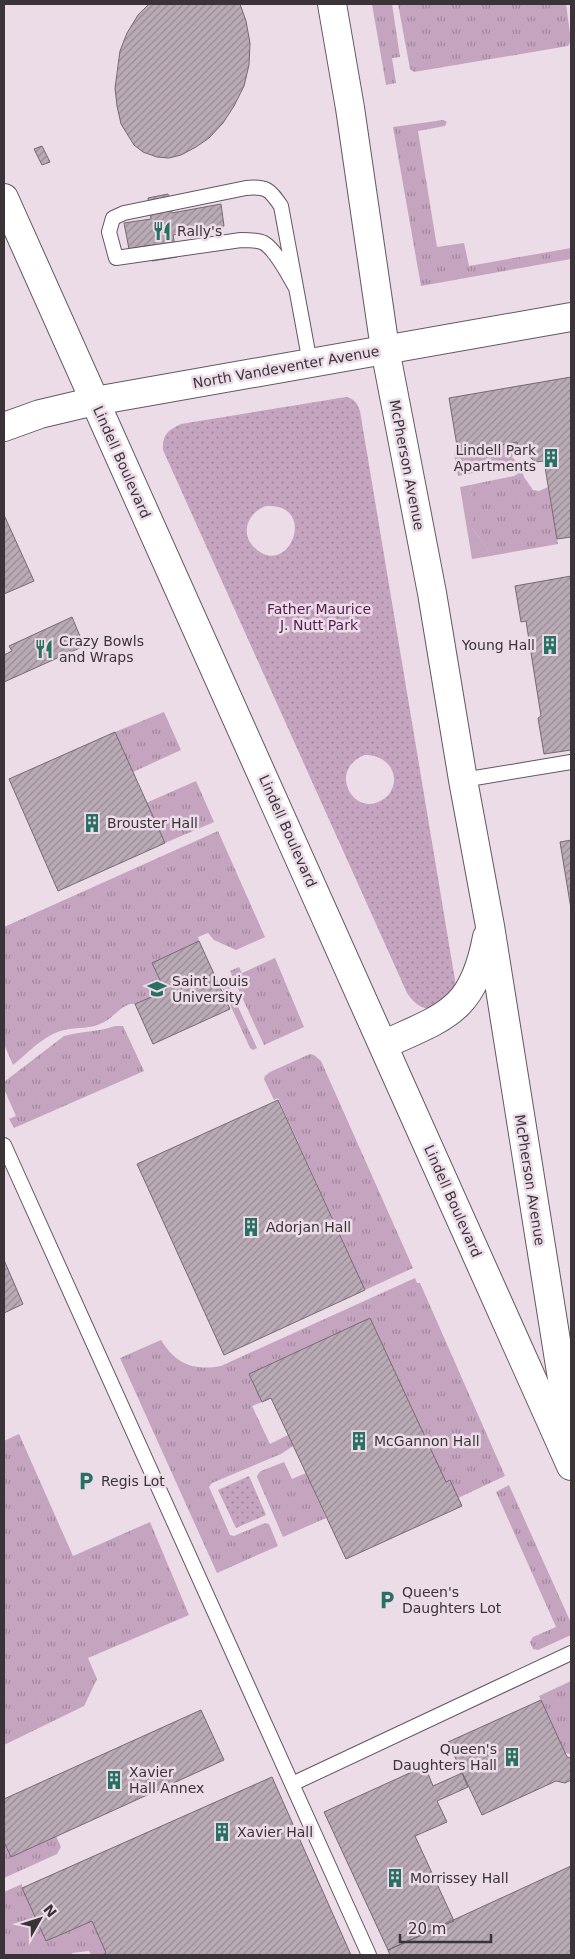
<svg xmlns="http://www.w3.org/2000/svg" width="575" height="1959" viewBox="0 0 575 1959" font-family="'DejaVu Sans',sans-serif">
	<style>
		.grass { fill: url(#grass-tufts) }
		.park { fill: url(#park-dots); fill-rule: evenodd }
		.garden { fill: #c5a4bf }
		.building { fill: url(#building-hatch); stroke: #766974 }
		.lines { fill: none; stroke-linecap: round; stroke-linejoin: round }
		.lane-casing { stroke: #645762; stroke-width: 16 }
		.street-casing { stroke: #645762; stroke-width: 30 }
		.secondary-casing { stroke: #645762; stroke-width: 30 }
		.lane { stroke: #fff; stroke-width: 14 }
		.street { stroke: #fff; stroke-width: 28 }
		.secondary { stroke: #fff; stroke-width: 28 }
		.labels { text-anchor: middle; stroke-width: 5; stroke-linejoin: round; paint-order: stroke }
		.poi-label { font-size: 14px; fill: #3a3439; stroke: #ebdce8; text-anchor: start }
		.street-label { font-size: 14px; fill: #3a3439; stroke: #ebdce8 }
		.park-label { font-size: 14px; fill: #561c50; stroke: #ebdce8 }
	</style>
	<defs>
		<pattern id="grass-tufts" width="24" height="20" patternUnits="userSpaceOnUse" patternTransform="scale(1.25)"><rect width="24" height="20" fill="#c5a4bf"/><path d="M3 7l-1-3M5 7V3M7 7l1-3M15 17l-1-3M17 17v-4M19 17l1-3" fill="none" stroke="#a1869c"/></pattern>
		<pattern id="park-dots" width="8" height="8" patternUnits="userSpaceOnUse" patternTransform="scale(1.25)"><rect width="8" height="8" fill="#c5a4bf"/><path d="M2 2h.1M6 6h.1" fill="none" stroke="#a1869c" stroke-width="1.8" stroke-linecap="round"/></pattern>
		<pattern id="building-hatch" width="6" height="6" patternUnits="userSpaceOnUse" patternTransform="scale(1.25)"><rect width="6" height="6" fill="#b9aab6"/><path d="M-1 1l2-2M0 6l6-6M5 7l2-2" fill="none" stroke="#978b95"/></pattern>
	</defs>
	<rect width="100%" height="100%" fill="#ebdce8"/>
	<path class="grass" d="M372,4H392L400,57L392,58L396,83L386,85Z
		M398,4H566L571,41L568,46L414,72L410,69Z
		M443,120L447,122L445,126L418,131L437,247L464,243L469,266L571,248V259L421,286L393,127Z
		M522,471L524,477L533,490L539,491L548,487L558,544L490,556L485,545L472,528V497L470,485L514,476Z
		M164,712L181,750L133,772L115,732Z
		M196,781L214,822L165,843L146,803Z
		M218,831L265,937L236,950L214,940L208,933L198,937L199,941L152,963L165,991L135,1004C123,1002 113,1019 102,1023C91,1029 77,1027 64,1030C45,1034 28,1053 13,1065L4,1044V927Z
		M275,958L304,1027L264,1045L230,971L239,967L242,973Z
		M228,985L257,1048L253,1050L250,1048L222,987Z
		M115,1026H123L144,1071L14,1128L9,1119L16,1116L4,1089V1082L64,1036C81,1031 98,1032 115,1026Z
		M310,1054L314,1055L321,1061L413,1268L365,1290L278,1098L274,1100L264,1079L265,1076L270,1072Z
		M415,1278L417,1283H420L505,1476L458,1498L450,1480L446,1482L370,1318L249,1374L262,1402L252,1406L270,1444L288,1435L293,1446L281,1454L212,1483L209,1487L230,1535L234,1536L265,1523L269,1524L278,1546L217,1573L120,1358L161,1340C176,1364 193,1371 221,1366Z
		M19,1434L73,1556L150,1522L189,1615L88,1658L97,1679L84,1706L4,1745V1441Z
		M284,1462L292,1479L306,1473L326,1518L283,1537L257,1477L258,1474L261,1471Z
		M509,1485L571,1623V1635L538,1650L533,1649L530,1642L533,1637L556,1627L496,1492Z
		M571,1681V1754L565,1753L539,1696Z
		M56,1836L61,1847L57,1854L4,1878V1842L11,1857Z
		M22,1884V1888L46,1941L92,1921L106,1953L102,1955H91L89,1951L72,1953L73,1955H4V1892Z"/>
	<path class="park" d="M346,397C355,399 357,403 360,411L455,980V989L431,1010C419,1007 414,1003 407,993L163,450C162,435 168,430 181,424ZM266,506C319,503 289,580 255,548C239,534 248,512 266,506ZM365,755C383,754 400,770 392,789C390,794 386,798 382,800C353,818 327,769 365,755Z
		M249,1476L266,1515L236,1528L218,1490Z"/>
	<path class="garden" d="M517,442L518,448L512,457L516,461L514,465L458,476L454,453Z
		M470,485L472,497V528L485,545L490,556L472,559L460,487Z"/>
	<path class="building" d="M149,4H240L246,21L250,43L249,65L244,86L234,106L223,123L209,138L196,147L181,155L169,158L157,157L143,152L134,145L121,124L117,106L115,88L120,51L127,33L138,15Z
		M42,146L50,162L42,165L34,149Z
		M168,194L172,213L221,204L224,226L173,235L177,257L152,261L150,245L129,249L124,223L151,219L148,198Z
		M571,377V537L557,539L544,461L536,462L518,448L517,442L458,452L449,398Z
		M4,515L34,581L4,594Z
		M571,576V750L544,754L538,718L541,716L526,621L521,622L515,586Z
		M72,617L84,646L4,682V655L12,651L9,646Z
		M115,732L165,843L58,891L9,779Z
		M571,840V909L560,842Z
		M199,941L230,1009L153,1044L135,1004L165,991L152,963Z
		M278,1100L365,1290L224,1355L137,1164Z
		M4,1260L23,1304L4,1313Z
		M370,1318L446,1482L450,1480L462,1506L346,1559L271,1398L262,1402L249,1374Z
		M541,1700L567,1757L571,1758V1780L565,1783L556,1781L482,1815L448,1742Z
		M201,1710L224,1760L11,1857L4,1842V1799Z
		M425,1766L433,1786L462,1773L468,1787L437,1801L447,1822L415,1836L454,1921L388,1950L324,1812Z
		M272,1777L351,1955H102L106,1953L92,1921L46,1941L22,1888Z
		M571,1866V1955H390L388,1950Z"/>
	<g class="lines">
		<g class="lane-casing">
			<path id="lane" d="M296,288C289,276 276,250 264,243C258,240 248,240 241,240L116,258L109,232L113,218L124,213L246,188C267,186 270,190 281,206L310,363
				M463,780L571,762
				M4,1145L369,1955
				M292,1784L571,1653"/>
		</g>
		<g class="street-casing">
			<path id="street" d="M332,4L350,108L385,349L432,593L463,780L490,926L571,1435
				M383,1045C446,1016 473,1012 487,937"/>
		</g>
		<g class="secondary-casing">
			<path id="secondary" d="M4,198L571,1466
				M4,427L40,414L95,401L571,317"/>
		</g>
		<use href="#lane" class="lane"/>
		<use href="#street" class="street"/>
		<use href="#secondary" class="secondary"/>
	</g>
	<defs>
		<g id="restaurant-bare" transform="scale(1.5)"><path d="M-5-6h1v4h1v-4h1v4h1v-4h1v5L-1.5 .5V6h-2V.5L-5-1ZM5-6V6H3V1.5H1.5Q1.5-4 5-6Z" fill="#286f64" stroke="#ebdce8" stroke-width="2.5" paint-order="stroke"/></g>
		<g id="building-bare" transform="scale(1.5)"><path d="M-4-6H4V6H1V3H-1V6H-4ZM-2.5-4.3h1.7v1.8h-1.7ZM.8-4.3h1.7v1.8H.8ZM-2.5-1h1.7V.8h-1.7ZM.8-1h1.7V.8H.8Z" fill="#286f64" stroke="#ebdce8" stroke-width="2.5" paint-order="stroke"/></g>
		<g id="university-bare" transform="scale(1.5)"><path d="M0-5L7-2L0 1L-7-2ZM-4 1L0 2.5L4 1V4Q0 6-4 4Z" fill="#286f64" stroke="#ebdce8" stroke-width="2.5" paint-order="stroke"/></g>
		<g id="parking-bare" transform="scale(1.5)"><path d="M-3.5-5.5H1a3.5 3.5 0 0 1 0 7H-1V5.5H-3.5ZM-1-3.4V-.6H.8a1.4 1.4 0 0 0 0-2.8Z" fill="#286f64" stroke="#ebdce8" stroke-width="2.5" paint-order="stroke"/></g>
	</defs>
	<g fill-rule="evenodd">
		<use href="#restaurant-bare" x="162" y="231"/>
		<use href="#building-bare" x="551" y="458"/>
		<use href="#building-bare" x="550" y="645"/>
		<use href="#restaurant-bare" x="44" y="649"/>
		<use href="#building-bare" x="92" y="823"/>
		<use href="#university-bare" x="157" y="989"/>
		<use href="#building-bare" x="251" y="1227"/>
		<use href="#building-bare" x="359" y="1441"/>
		<use href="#parking-bare" x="86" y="1481"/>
		<use href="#parking-bare" x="387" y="1600"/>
		<use href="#building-bare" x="512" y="1757"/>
		<use href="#building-bare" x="114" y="1780"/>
		<use href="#building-bare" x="222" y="1832"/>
		<use href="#building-bare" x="395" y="1878"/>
	</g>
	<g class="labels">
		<g class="poi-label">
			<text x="177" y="236">Rally's</text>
			<text x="536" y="455" text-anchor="end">Lindell Park<tspan x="536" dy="16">Apartments</tspan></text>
			<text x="59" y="646">Crazy Bowls<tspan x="59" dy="16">and Wraps</tspan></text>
			<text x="535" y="650" text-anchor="end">Young Hall</text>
			<text x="107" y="828">Brouster Hall</text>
			<text x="172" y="986">Saint Louis<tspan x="172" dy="16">University</tspan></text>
			<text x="266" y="1232">Adorjan Hall</text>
			<text x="374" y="1446">McGannon Hall</text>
			<text x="101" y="1486">Regis Lot</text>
			<text x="402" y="1597">Queen's<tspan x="402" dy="16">Daughters Lot</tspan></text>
			<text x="497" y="1754" text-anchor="end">Queen's<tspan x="497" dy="16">Daughters Hall</tspan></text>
			<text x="129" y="1777">Xavier<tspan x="129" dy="16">Hall Annex</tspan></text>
			<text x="237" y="1837">Xavier Hall</text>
			<text x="410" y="1883">Morrissey Hall</text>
		</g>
		<g class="street-label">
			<text transform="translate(286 367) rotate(-10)" y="5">North Vandeventer Avenue</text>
			<text transform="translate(122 462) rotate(66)" y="5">Lindell Boulevard</text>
			<text transform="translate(407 465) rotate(79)" y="5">McPherson Avenue</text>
			<text transform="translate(288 831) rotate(66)" y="5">Lindell Boulevard</text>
			<text transform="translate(530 1180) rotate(81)" y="5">McPherson Avenue</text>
			<text transform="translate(453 1201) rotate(66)" y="5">Lindell Boulevard</text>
		</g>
		<g class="park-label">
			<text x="319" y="614">Father Maurice<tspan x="319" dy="16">J. Nutt Park</tspan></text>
		</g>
	</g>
	<rect width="575" height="1959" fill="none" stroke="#3a3439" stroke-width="10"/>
	<g transform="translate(40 1919) rotate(51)" stroke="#ebdce8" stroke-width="4" paint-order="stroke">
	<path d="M0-4L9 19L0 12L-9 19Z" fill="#3a3439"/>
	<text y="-8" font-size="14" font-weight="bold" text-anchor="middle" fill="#3a3439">N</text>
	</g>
	<path d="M400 1934v8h91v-8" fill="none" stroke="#3a3439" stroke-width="2.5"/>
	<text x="408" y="1934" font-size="15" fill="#3a3439" stroke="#ebdce8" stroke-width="4" paint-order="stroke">20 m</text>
</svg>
